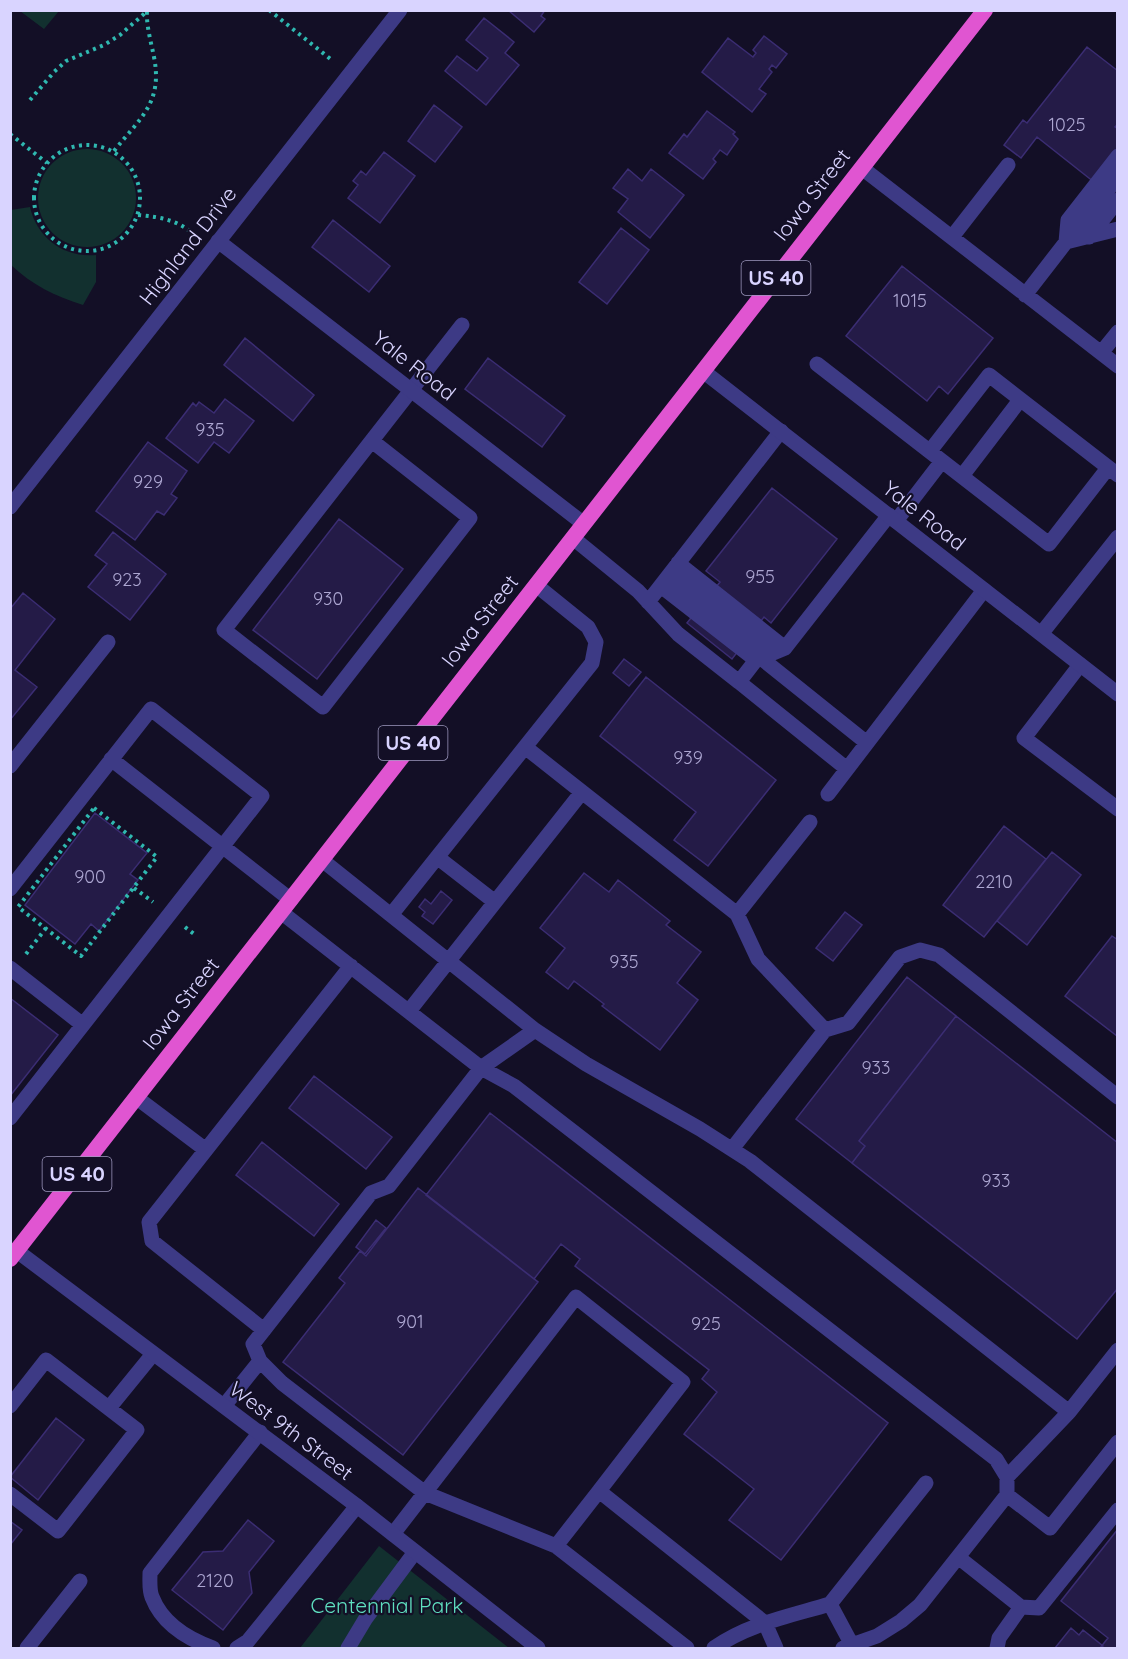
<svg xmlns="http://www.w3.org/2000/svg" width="1128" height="1659" viewBox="0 0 1128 1659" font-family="Quicksand,sans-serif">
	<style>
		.green { fill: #12302f }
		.building { fill: #241b47; stroke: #3b2d73; stroke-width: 1.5 }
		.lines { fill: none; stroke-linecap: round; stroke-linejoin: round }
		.path { stroke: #2fb8b0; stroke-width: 4; stroke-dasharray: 3 4.5; stroke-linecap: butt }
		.service { stroke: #3d3a85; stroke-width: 15 }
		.minor { stroke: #3d3a85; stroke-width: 15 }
		.tertiary { stroke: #3d3a85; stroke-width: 15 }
		.trunk { stroke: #e055d1; stroke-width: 16 }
		.labels { text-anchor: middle; stroke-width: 4.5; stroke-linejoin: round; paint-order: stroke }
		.number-label { font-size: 18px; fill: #aca6d1 }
		.shield { fill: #130f26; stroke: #9e99be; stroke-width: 1.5 }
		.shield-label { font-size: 20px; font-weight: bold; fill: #d9d4ff }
		.street-label { font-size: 21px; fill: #d9d4ff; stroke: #130f26 }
		.park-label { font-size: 21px; fill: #5fe0c0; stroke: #130f26 }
	</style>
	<rect width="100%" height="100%" fill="#130f26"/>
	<path class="green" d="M20,11H59L44,29Z
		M38 198a49 49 0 1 1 98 0a49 49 0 1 1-98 0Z
		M30,207C37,238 64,258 96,255V282L83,305C55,296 32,285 11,265V210Z
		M379,1546L509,1648H300Z"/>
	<path class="building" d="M508,10H545L541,16L545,19L534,32Z
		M484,18L514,42L505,53L519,65L486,105L445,71L457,56L477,71L488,58L466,40Z
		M764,36L787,54L776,68L772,65L769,69L772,72L759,89L766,94L752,112L702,72L728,38L753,57L756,53L753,50Z
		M1087,47L1118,71V124L1115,127L1118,129V201L1037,137L1021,158L1004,145L1023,120L1027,123Z
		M434,105L462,127L435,162L408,141Z
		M707,111L735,132L733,134L738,139L727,155L720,150L713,159L716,162L703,179L669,153L684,134L687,137Z
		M384,152L415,176L380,223L348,198L358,185L353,181L361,171L366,175Z
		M628,169L642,181L651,169L684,195L650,238L618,212L628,199L613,188Z
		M333,220L390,266L369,292L312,247Z
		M621,228L649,250L607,304L579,282Z
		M902,266L993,338L948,394L939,386L927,401L846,336Z
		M245,338L314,395L293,421L224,365Z
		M488,358L565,416L542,447L465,389Z
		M225,399L254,421L229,453L214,442L198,463L166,438L193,403L196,406L199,402L214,413Z
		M148,442L187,471L171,494L177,498L164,515L157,511L135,540L96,511Z
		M772,488L837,539L771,623L764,617L732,659L687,623L720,582L706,571Z
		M339,519L403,569L317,679L253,630Z
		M113,532L166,574L130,620L88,587L107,564L95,555Z
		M23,593L55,619L15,670L37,687L10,720V609Z
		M624,659L641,672L629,686L613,673Z
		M646,677L776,780L708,866L674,840L696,812L600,736Z
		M95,813L147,853L130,874L138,880L99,931L91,924L75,944L25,905Z
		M1004,826L1046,859L984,937L943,905Z
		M1052,852L1081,875L1027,945L997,921Z
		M584,873L609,892L618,880L670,921L666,925L701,952L677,983L698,1000L660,1050L602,1006L604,1004L574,981L568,989L546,972L565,948L540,928Z
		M441,891L452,900L433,924L422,916L425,912L419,907L425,899L431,904Z
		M845,912L862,925L833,961L816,948Z
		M1112,936L1118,940L1117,1036L1065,996Z
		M907,977L956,1016L859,1141L865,1146L852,1163L796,1119Z
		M10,998L58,1035L10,1096Z
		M956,1016L1118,1143V1288L1077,1339L852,1163L865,1146L859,1141Z
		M314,1076L392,1137L366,1169L289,1108Z
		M314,1076L392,1137L366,1169L289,1108Z
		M490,1113L888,1423L781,1560L729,1520L754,1489L684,1434L717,1392L702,1379L709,1370L575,1266L580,1259L561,1244L534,1279L426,1195Z
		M262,1142L339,1204L314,1236L236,1175Z
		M418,1188L538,1282L403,1455L283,1362L345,1283L339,1278L349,1265L360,1251L366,1256Z
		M376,1220L386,1228L365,1254L356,1247Z
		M56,1418L84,1440L38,1500L10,1477Z
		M248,1520L274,1541L249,1572L252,1593L223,1630L172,1590L203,1552L223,1551Z
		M10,1521L22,1530L10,1545Z
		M1118,1529V1648H1100L1108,1638L1061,1601Z
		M1071,1628L1079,1635L1083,1630L1103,1646L1100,1648H1055Z"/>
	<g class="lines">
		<path class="path" d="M269,10L333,61
			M30,100L54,72L66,61L104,45L120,35L145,13
			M10,134L47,163
			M34 198a53 53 0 1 1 106 0a53 53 0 1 1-106 0Z
			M114,151C140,118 163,103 154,57C151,42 146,25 147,10
			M138,215C161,217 178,220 196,236
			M94,808L157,857L81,956L18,907Z
			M134,888L153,902
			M185,927L194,934
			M26,954L46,928"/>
		<path class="service" d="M862,168L1118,366
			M952,237L1008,165
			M1089,237L1118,200
			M1066,242L1068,220L1118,156
			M1066,242L1118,177
			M1025,295L1066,242L1118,229
			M1101,353L1118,332
			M817,364L1049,544L1108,468
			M372,441L470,518L323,707L224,630L462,325
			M930,451L989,375L1118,475
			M962,476L1020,400
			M896,521L942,461
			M573,538L638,591L678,634L739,682L756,660L785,648L889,515
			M678,563L785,648
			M670,574L771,654
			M661,586L756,660
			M648,602L781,431
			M761,658L867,743
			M1080,665L1024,738L1118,809
			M739,682L847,769
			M111,759L291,900
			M10,766L108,642
			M582,792L737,914L758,959L825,1030L732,1149
			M828,794L984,590
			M437,857L495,902
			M322,860L535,1030L586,1064L700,1129L750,1161L1069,1412
			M10,889L151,709L262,796L10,1118
			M281,912L481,1068L514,1086L996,1459L1007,1477V1495L920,1605L901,1621L877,1636L843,1648
			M737,914L810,822
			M391,915L592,663L596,642L588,627L536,585
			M10,968L83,1025
			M409,1011L582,792L525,747
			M825,1030L848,1023L900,957L920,950L939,955L1118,1097
			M137,1098L206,1150
			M264,1330L152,1241L149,1222L351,966
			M260,1361L282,1383L425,1493L556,1546L687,1648
			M10,1406L46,1360L137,1430L58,1531L10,1494
			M224,1406L260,1361L253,1344L371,1193L389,1186L481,1068L535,1030
			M109,1408L153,1354
			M1007,1477L1069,1412L1118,1350
			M1007,1495L1050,1528L1118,1442
			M393,1534L576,1297L683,1382L599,1491L765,1623L776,1648
			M556,1546L599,1491
			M958,1557L1021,1607L999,1638L997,1648
			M1021,1607L1039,1608L1118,1510
			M852,1645L830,1604L926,1483
			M27,1648L80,1581
			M213,1648C188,1639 162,1623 152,1597C149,1590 150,1580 150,1573L260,1432
			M237,1648L248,1641L357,1506
			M348,1648L366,1618L415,1552
			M714,1648C748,1624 790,1616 830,1604"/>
		<path class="minor" d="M218,241L584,524
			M703,371L1118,694
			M10,507L400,10
			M1041,634L1118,537"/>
		<path class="tertiary" d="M17,1251L357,1506L538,1648"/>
		<path class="trunk" d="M10,1259L985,10"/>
	</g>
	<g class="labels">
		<g class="number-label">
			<text x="1067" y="131">1025</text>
			<text x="910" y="307">1015</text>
			<text x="210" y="436">935</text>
			<text x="148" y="488">929</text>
			<text x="760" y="583">955</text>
			<text x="127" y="586">923</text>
			<text x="328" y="605">930</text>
			<text x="688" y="764">939</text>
			<text x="90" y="883">900</text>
			<text x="994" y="888">2210</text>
			<text x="624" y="968">935</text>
			<text x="876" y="1074">933</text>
			<text x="996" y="1187">933</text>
			<text x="410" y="1328">901</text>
			<text x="706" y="1330">925</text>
			<text x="215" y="1587">2120</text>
		</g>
		<g class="shield">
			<rect x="741.5" y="261" width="69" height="34" rx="4.5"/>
			<rect x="378.5" y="726" width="69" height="34" rx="4.5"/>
			<rect x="42.5" y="1157" width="69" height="34" rx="4.5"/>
		</g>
		<g class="shield-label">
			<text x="776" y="285">US 40</text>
			<text x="413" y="750">US 40</text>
			<text x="77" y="1181">US 40</text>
		</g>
		<g class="street-label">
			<text transform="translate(812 195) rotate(-52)" y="7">Iowa Street</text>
			<text transform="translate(188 246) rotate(-52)" y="7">Highland Drive</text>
			<text transform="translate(414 366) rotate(38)" y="7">Yale Road</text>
			<text transform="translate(924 516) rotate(38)" y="7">Yale Road</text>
			<text transform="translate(480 621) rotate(-52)" y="7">Iowa Street</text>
			<text transform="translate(181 1004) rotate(-52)" y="7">Iowa Street</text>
			<text transform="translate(291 1431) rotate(37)" y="7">West 9th Street</text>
		</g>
		<g class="park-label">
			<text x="387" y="1613">Centennial Park</text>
		</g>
	</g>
	<rect width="1128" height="1659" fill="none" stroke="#d9d4ff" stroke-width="24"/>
</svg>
